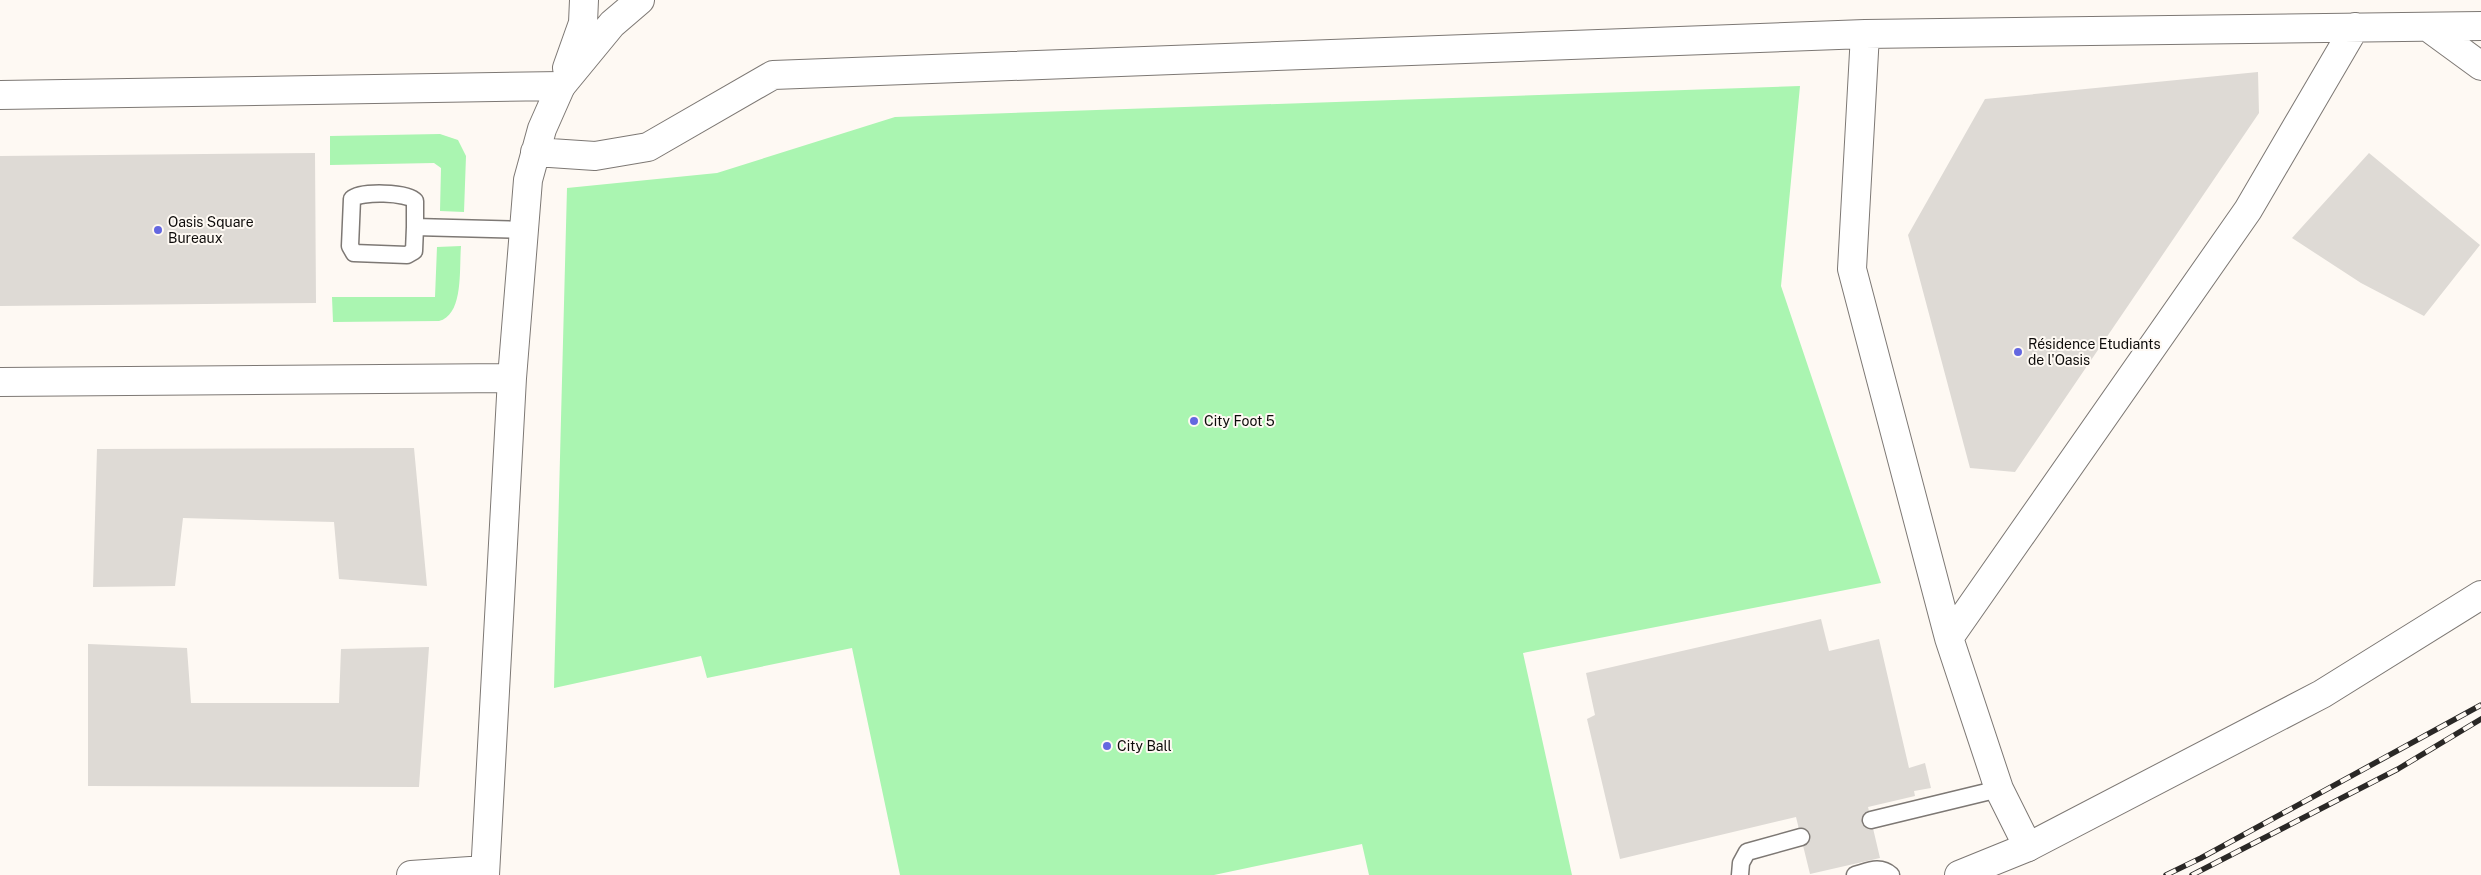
<svg xmlns="http://www.w3.org/2000/svg" width="2481" height="875" viewBox="0 0 2481 875" font-family="'Public Sans',sans-serif">
	<style>
		.green { fill: #aaf5b1 }
		.building { fill: #dedad5 }
		.lines { fill: none; stroke-linecap: round; stroke-linejoin: round }
		.service-casing { stroke: #7d7874; stroke-width: 19 }
		.minor-casing { stroke: #7d7874; stroke-width: 30 }
		.primary-casing { stroke: #7d7874; stroke-width: 30 }
		.trunk-casing { stroke: #7d7874; stroke-width: 30 }
		.service { stroke: #fff; stroke-width: 16 }
		.minor { stroke: #fff; stroke-width: 28 }
		.primary { stroke: #fff; stroke-width: 28 }
		.trunk { stroke: #fff; stroke-width: 28 }
		.rail-casing { stroke: #2a2826; stroke-width: 5.5 }
		.rail { stroke: #fef9f3; stroke-width: 4; stroke-dasharray: 11; stroke-linecap: butt }
		.poi-dot { fill: #6467e0; stroke: #fef9f3; stroke-width: 2 }
		.labels { text-anchor: middle; stroke-width: 4; stroke-linejoin: round; paint-order: stroke }
		.poi-label { font-size: 14px; fill: #0d0b0a; stroke: #fef9f3; text-anchor: start }
	</style>
	<rect width="100%" height="100%" fill="#fef9f3"/>
	<path class="green" d="M1800,86L1781,286L1881,583L1523,653L1572,875H1369L1362,844L1214,875H900L852,648L707,678L701,656L554,688L567,188L717,173L895,117Z
		M440,134L458,140L466,156L464,212L440,211L441,168L434,163L330,165V136Z
		M461,246C459,268 464,315 439,321L333,322L332,297H435L437,247Z"/>
	<path class="building" d="M2258,72L2259,113L2015,472L1970,468L1908,235L1985,99Z
		M315,153L316,303L0,306V156Z
		M2369,153L2480,245L2424,316L2361,283L2292,238Z
		M414,448L427,586L339,579L334,522L183,518L175,586L93,587L97,449Z
		M1821,619L1829,651L1879,639L1909,768L1925,763L1931,788L1914,791L1915,796L1868,807L1880,858L1810,874L1796,817L1620,859L1587,719L1595,715L1586,673Z
		M88,644L187,648L191,703H339L341,649L429,647L419,787L88,786Z"/>
	<g class="lines">
		<g class="service-casing">
			<path id="service" d="M415,227L414,251L407,255L354,253L350,246L352,199C360,191 408,192 415,201V227L524,230
				M1871,820L1999,789
				M1740,875L1741,863L1747,852L1801,837
				M1855,875C1869,871 1880,865 1891,875"/>
		</g>
		<g class="minor-casing">
			<path id="minor" d="M2429,28L2481,66
				M1865,34L1852,269L1949,638L1999,789L2028,847
				M0,95L561,86L542,129L528,180L512,378L485,875
				M535,152L595,156L648,147L773,75L1865,34L2481,26
				M0,382L512,378
				M1949,638L2248,210L2355,27
				M411,875L485,870"/>
		</g>
		<g class="primary-casing">
			<path id="primary" d="M1959,875L2028,847L2322,694L2481,595"/>
		</g>
		<g class="trunk-casing">
			<path id="trunk" d="M567,68L583,23L584,0
				M561,86L612,24L640,0"/>
		</g>
		<use href="#service" class="service"/>
		<use href="#minor" class="minor"/>
		<use href="#primary" class="primary"/>
		<use href="#trunk" class="trunk"/>
		<g class="rail-casing">
			<path id="rail" d="M2166,875L2201,858L2481,705
				M2192,875L2398,769L2481,719"/>
		</g>
		<use href="#rail" class="rail"/>
	</g>
	<g class="poi-dot">
		<circle cx="158" cy="230" r="5"/>
		<circle cx="2018" cy="352" r="5"/>
		<circle cx="1194" cy="421" r="5"/>
		<circle cx="1107" cy="746" r="5"/>
	</g>
	<g class="labels">
		<g class="poi-label">
			<text x="168" y="227">Oasis Square<tspan x="168" dy="16">Bureaux</tspan></text>
			<text x="2028" y="349">Résidence Etudiants<tspan x="2028" dy="16">de l'Oasis</tspan></text>
			<text x="1204" y="426">City Foot 5</text>
			<text x="1117" y="751">City Ball</text>
		</g>
	</g>
</svg>
